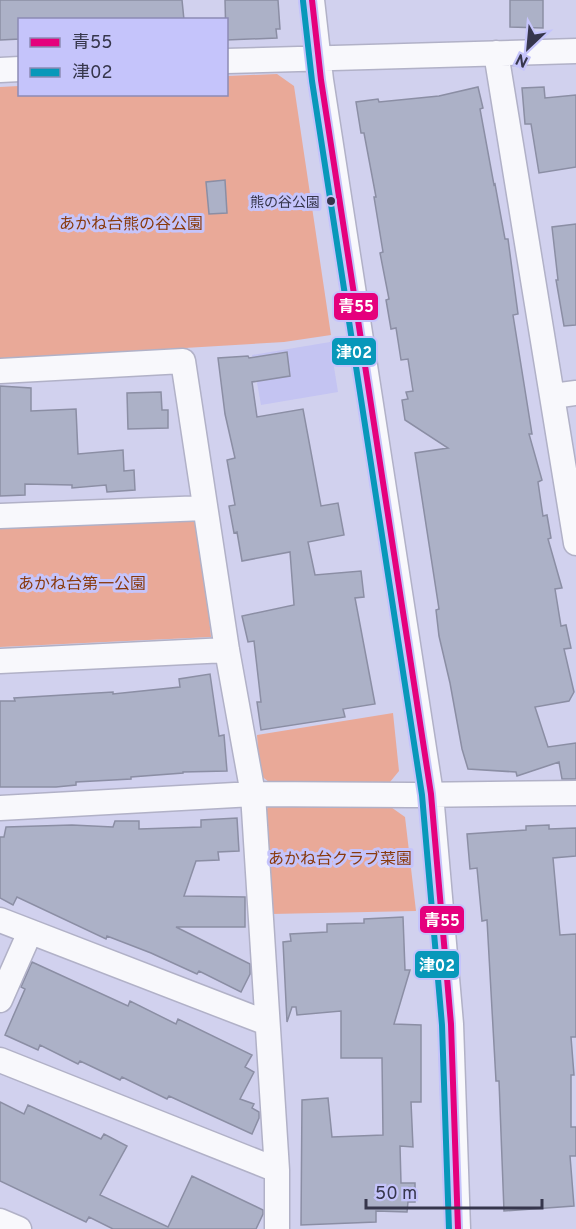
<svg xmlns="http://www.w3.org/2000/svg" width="576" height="1229" viewBox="0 0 576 1229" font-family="Overpass,'Noto Sans JP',sans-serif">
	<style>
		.built { fill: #c4c4f2 }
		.green { fill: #e9a998 }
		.building { fill: #acb1c7; stroke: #8b8ea4; stroke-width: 1.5 }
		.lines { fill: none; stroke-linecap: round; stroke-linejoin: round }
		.minor-casing { stroke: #b1b1c7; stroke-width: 27 }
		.minor { stroke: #f8f8fc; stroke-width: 24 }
		.bus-1-casing { stroke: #c5c4fb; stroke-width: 10 }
		.bus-2-casing { stroke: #c5c4fb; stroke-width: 10 }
		.bus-1 { stroke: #e5007d; stroke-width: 6 }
		.bus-2 { stroke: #0898ba; stroke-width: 6 }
		.bus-dot { fill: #36364c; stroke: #c5c4fb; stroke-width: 2 }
		.labels { text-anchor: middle; stroke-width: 6; stroke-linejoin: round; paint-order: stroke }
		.bus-label { font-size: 14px; fill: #36364c; stroke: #c5c4fb; text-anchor: end }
		.park-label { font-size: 16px; fill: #88390d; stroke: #c5c4fb }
		.line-badge { stroke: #c5c4fb; stroke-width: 2 }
		.badge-label { font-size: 16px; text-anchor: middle; font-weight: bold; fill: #fff }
	</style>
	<rect width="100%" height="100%" fill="#d1d1ee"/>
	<path class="built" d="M330,342L338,392L261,405L252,355Z"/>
	<path class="green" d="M277,74L294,86L331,335L284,342L0,359V87L19,86L20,94H226L227,76Z
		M199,517L211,637L0,647V526Z
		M393,713L399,771L390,782H269L260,775L257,735Z
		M270,803L388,805L405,817L416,911L271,914L264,815Z"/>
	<path class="building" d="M0,0H182L184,20H20V39L0,40Z
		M225,0H278L280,29H276L277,38L226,40Z
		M510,0H543V28L510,27Z
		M478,87L483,108L480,109L494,185L495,184L505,239H508L518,314L513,315L532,434H529L542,480L538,482L543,516L547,515L551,538L548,539L562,588L555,589L561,626L566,625L571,648L564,649L574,692L569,701L535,707L548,747L576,743V779H562L559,762L517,776L516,772L468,769L462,749L450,683L439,636L436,610L439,609L415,453L448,448L405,420L402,400L408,399L406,392L413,391L408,359L401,360L396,328L391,329L386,300L389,299L380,253L383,252L374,197H376L364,133H361L356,102L378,99L379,102L439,96Z
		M544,87L545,98L576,95V167L539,173L531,124H525L522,88Z
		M225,180L227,213L209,214L206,182Z
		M576,224V325L564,326L556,280H558L552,227Z
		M287,352L290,376L252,382L257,417L303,409L321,506L338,503L344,535L308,542L315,575L361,571L364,597L355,598L375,704L343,709L345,717L261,730L257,702H261L254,641L248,642L242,616L294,605L290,552L242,561L237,532L234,533L229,506L235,505L227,460L235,458L225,414L218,358L248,356L249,358Z
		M0,386L31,388V411L76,409L78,454L123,450L124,471L134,470L135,490L107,492L106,485L72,488V485L25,484V495L0,496Z
		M161,392L162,410H168V428L128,429L127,393Z
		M210,674L219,736L224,735L227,771L183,772V773L131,777V779L76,782V785L56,787H0V701H15L14,698L113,692V694L180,687L179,679Z
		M237,818L239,851L218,852L219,860L196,861L184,896L245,897V927H176L250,964V974L241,992L199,971L197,974L151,953L107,936L106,939L17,897L13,905L0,898V837H4L6,827L72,825L113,827L115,821H139V829L201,827V820Z
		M549,825V829L576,828V856L553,858L560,935L576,934V1037H571L574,1075H571V1127H576V1156H570L574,1206L504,1211L499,1081H496L487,920L482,921L477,868L470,869L467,834L526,830V826Z
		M403,917L405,970H410L394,1024L421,1025V1102H411L413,1147L400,1146L401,1183H415V1202H408L407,1212L376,1211V1222L301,1225L302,1100L328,1098L332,1137L383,1135L382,1058H341V1011L297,1015L296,1007H292L287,1022L283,942L291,941L290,934L327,932V924L364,923V919Z
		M32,962L128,1006L130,1001L176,1024L178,1019L252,1055L245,1067L254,1072L240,1099L254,1104L252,1108L259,1112V1118L252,1134L169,1096L167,1099L122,1077L120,1080L80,1061L78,1064L40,1045L38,1050L5,1035L25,989L21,987Z
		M0,1102L24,1114L28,1105L101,1139L104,1134L127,1146L100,1195L168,1227L192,1176L263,1210V1214L256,1229H113L89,1217L86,1222L0,1181Z"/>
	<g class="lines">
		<g class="minor-casing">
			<path id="minor" d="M312,0L321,80L431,794L451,1024L458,1229
				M496,53L576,543
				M226,61L576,51
				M0,70L20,69
				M0,371L183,361L227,650L253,794L277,1170V1229
				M553,396L576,393
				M0,516L205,508
				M0,661L227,650
				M0,808L253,794L410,795L576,793
				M0,920L267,1023
				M0,1000L30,932
				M0,1060L277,1170
				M0,1221L19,1229"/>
		</g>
		<use href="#minor" class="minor"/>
		<g class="bus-1-casing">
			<path id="bus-1" d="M312,0L321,80L431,794L451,1024L458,1229"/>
		</g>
		<g class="bus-2-casing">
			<path id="bus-2" d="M303,1L312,81L422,795L442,1025L449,1229"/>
		</g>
		<use href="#bus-1" class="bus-1"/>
		<use href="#bus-2" class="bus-2"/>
	</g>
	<circle class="bus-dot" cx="331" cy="201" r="5"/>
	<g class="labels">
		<g class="bus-label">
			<text x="320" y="207">熊の谷公園</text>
		</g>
		<g class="park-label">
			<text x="131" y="229">あかね台熊の谷公園</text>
			<text x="82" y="589">あかね台第一公園</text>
			<text x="340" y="864">あかね台クラブ菜園</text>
		</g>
	</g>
	<g class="line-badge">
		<rect x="333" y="292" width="46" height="29" rx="6" fill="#e5007d"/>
		<rect x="331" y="337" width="46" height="29" rx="6" fill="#0898ba"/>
		<rect x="419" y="905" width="46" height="29" rx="6" fill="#e5007d"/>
		<rect x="414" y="950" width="46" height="29" rx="6" fill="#0898ba"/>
	</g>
	<g class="badge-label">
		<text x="356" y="312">青55</text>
		<text x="354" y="358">津02</text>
		<text x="442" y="926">青55</text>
		<text x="437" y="971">津02</text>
	</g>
	<rect x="18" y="18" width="210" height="78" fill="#c5c4fb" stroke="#8c8bb5" stroke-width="1.5"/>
	<rect x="30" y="38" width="30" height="9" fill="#e5007d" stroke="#8c8bb5" stroke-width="1.5"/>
	<text x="72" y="48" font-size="18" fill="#36364c">青55</text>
	<rect x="30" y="68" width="30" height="9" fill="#0898ba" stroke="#8c8bb5" stroke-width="1.5"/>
	<text x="72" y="78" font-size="18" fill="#36364c">津02</text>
	<g transform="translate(528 48) rotate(206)" stroke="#c5c4fb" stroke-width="4.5" paint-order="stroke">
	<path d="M0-4.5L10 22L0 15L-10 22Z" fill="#36364c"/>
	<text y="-9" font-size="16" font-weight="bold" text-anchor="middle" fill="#36364c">N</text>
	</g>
	<path d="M366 1199v9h176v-9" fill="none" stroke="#36364c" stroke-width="3"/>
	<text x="375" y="1199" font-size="18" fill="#36364c" stroke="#c5c4fb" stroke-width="4.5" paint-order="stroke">50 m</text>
</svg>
